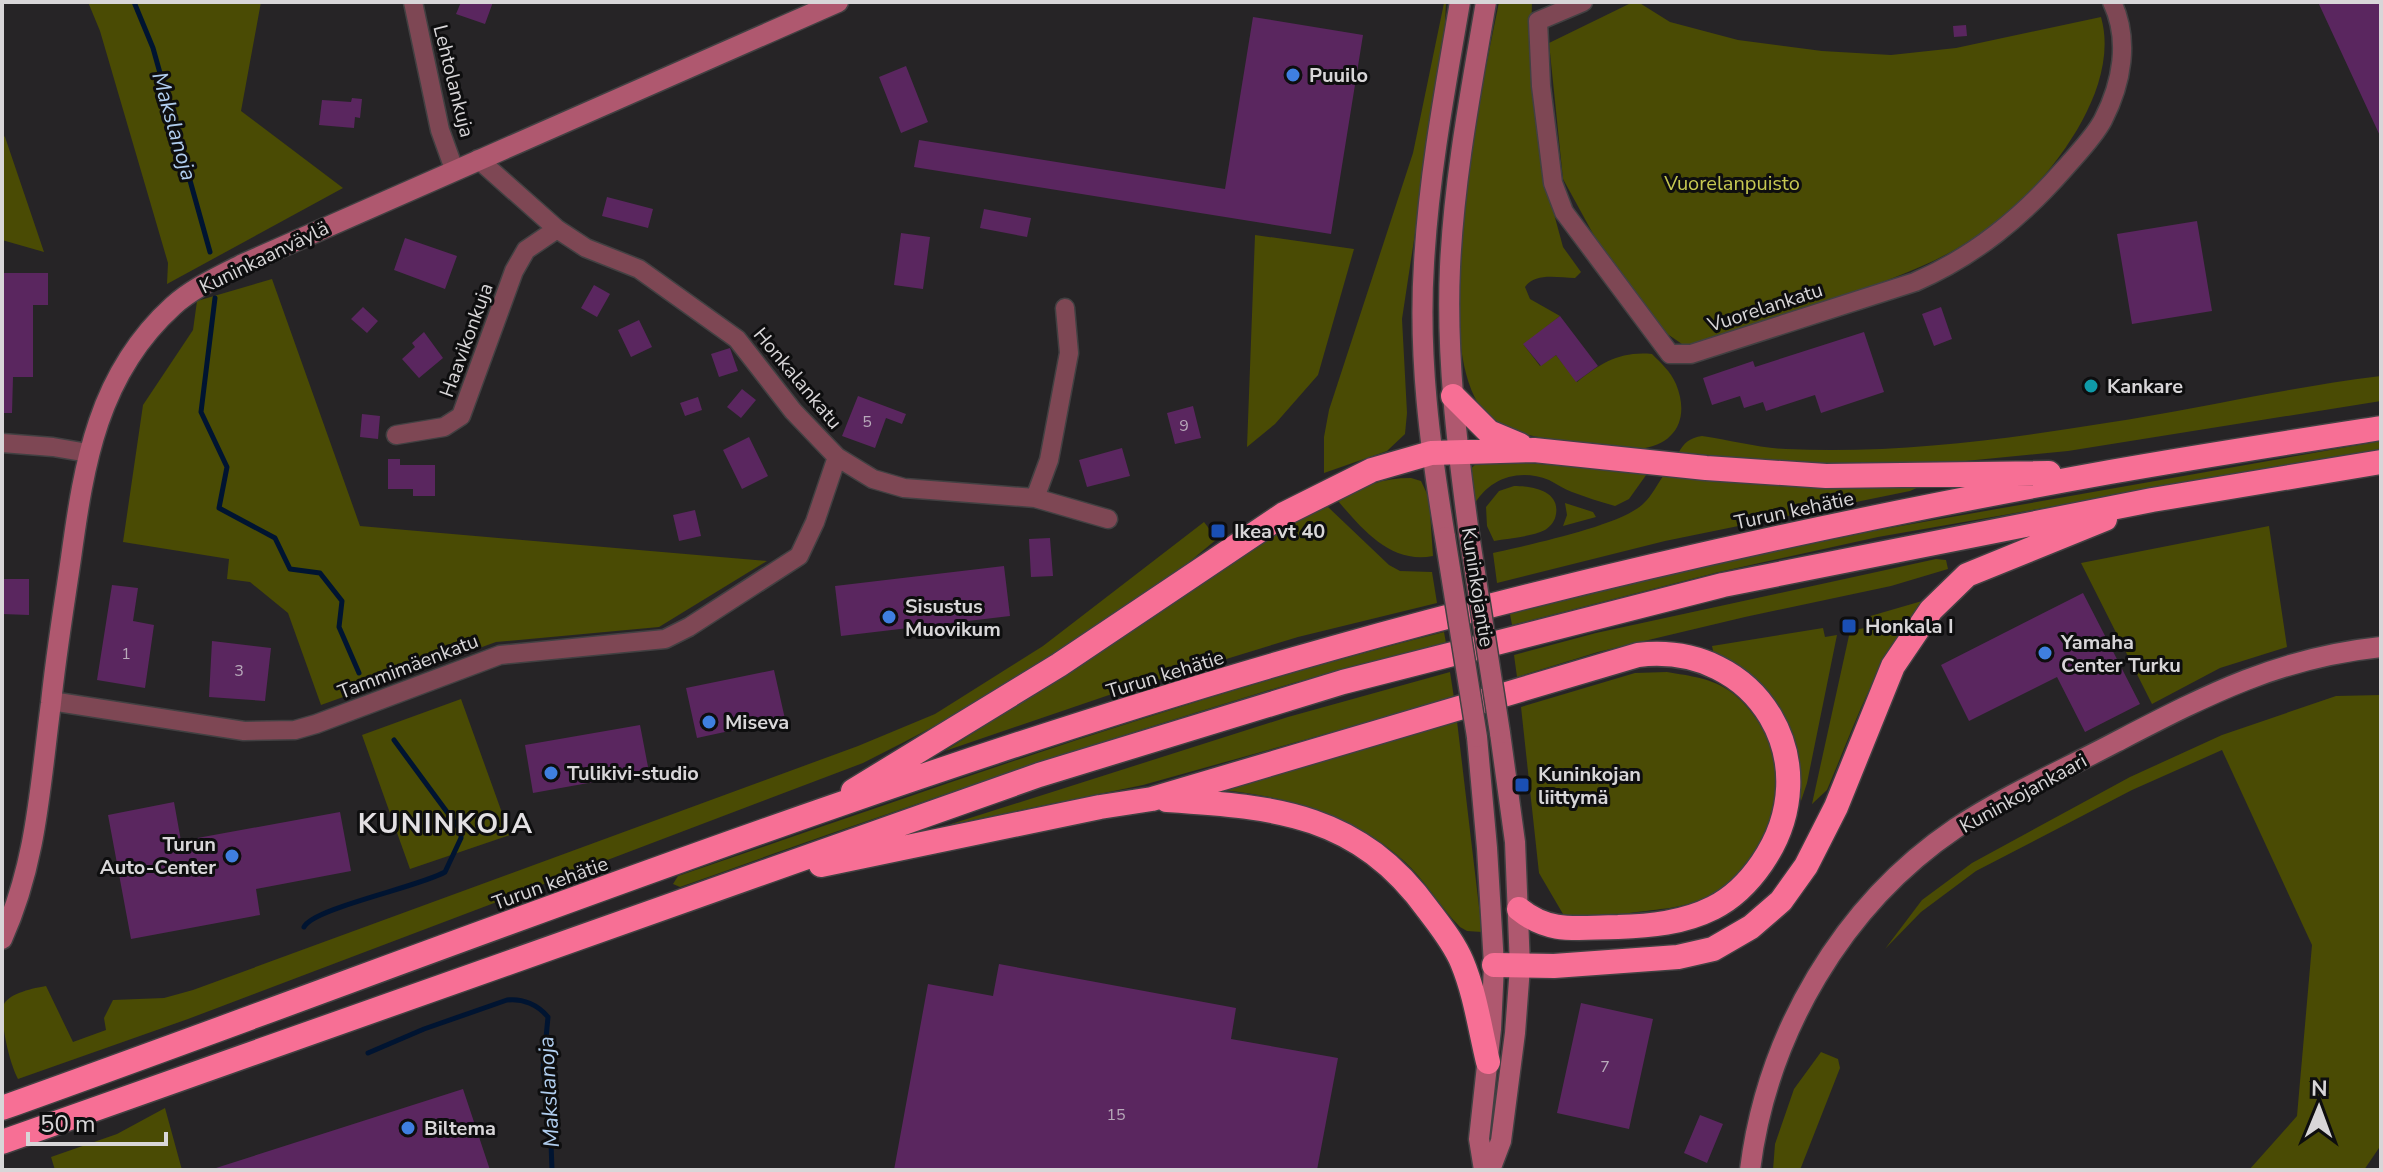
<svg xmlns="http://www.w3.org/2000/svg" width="2383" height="1172" viewBox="0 0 2383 1172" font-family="'Nunito Sans',sans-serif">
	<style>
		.green { fill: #4a4b04 }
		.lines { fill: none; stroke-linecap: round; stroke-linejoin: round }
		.stream { stroke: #001431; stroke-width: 5 }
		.building { fill: #5a265f }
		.street-casing { stroke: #424042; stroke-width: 21 }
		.secondary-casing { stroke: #424042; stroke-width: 23 }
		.highway-casing { stroke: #424042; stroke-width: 27 }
		.street { stroke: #7e4754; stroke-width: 18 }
		.secondary { stroke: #af586f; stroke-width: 20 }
		.highway { stroke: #f76f95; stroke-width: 24 }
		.secondary-bridge-casing { stroke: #424042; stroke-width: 23; stroke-linecap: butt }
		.secondary-bridge { stroke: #af586f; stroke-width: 20 }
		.shop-dot { fill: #3f7fe0; stroke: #0e0e0f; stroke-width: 3 }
		.culture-dot { fill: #0f9aa8; stroke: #0e0e0f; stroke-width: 3 }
		.transit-dot { fill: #1a4fb4; stroke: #0e0e0f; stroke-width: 3 }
		.labels { text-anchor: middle; stroke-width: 6; stroke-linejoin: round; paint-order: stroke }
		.number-label { font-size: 16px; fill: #b8aaba }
		.poi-label { font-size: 20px; font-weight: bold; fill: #d8d6d8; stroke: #0e0e0f; text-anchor: start }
		.street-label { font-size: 20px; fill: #d8d6d8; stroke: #0e0e0f }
		.park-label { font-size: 20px; fill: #c6c852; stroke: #0e0e0f }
		.water-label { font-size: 22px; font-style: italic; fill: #b1ceef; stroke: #0e0e0f }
		.district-label { font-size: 28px; font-weight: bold; letter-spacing: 2px; fill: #e3e0e3; stroke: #0e0e0f }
	</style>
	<rect width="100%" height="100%" fill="#262426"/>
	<path class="green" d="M88,2H261L241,111L343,188L167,284L168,263L100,31Z
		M1499,2H1532L1531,37L1544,177L1563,247L1581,272L1575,278C1558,278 1536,272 1525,287L1530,299L1560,316L1524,345L1540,366L1556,355L1577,382C1601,363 1620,351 1652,354C1661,363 1671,372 1676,384C1690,418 1676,445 1639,449C1605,445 1522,441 1496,423C1417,370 1483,84 1499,2Z
		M1633,2H1638L1670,22L1738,40L1822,51L1891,55L1956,48L2101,17C2111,52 2099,90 2082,121C2054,172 2011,216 1961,246C1923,269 1879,283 1838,298C1792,314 1746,330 1700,346L1682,344L1663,331L1597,241L1563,179L1549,43Z
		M1444,3H1446L1444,42L1402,319L1407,413L1405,434L1387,451L1324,473V437L1329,410L1413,153Z
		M2,134L5,137L44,252L2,240Z
		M1255,235L1354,249L1318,375L1275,424L1247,447Z
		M272,279L360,526L767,561L659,627L496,642L321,705L288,613L250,582L227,579L229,559L123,542L143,405L193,330L197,301Z
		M2381,376V401L2068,451L1945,463L1827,464L1678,454C1684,442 1690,438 1702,436C1730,440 1759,448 1786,449C1893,454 2001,440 2106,423C2198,409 2289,387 2381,376Z
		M2381,441V449L1878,537L1719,572L1512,625L1510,614L1718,563L1878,530Z
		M1492,461L1649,471L1629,499L1615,506C1600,502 1586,497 1572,492C1564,489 1557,484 1549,480C1519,468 1488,478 1473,507L1469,470L1476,464Z
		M1665,473L1923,485L1910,491L1665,541L1497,583L1493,553C1527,545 1620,526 1643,504C1652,496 1658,483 1665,473Z
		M1411,478L1421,481L1429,498L1433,556C1391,564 1363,530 1338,501C1361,486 1383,478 1411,478Z
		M1514,486C1531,486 1560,490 1556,514C1555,521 1551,526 1545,530C1531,537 1509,538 1494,541L1487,526L1486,507L1499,491Z
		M1565,503L1593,512L1596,517L1563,526L1567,515Z
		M1328,507L1389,565L1400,571L1432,572L1437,603L1298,637L1112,694L945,751L1145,623L1301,516Z
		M1204,522L1217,539C1194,557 1173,578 1150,594C1059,658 962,714 863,763L188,1019L18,1079C9,1061 0,1024 4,1004C10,993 34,988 46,986L73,1042L106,1030L104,1018L113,1000L164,998L193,990L858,746L935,714L1043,646Z
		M2269,526L2287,647L2220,668L2152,704L2081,563Z
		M1936,559L1946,560L1948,569L1891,586L1745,617L1598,652L1517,677L1514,655L1596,633Z
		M1929,599C1879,649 1855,725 1827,790L1812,804L1850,631L1869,627L1867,617Z
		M1823,628L1825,637L1837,635L1807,783L1801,801L1798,750L1774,700L1757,680L1743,670L1714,655L1712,646Z
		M1444,632L1446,643C1385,659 1323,674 1263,692C1067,751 873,818 680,887L673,884L678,876C931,790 1184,697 1444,632Z
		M1450,672L1454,698L1143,785L948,825L1288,717Z
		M1667,672C1690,676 1712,678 1731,692C1766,718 1790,775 1774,818C1770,827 1764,836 1759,845C1748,864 1734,883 1714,894C1692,907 1661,909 1637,912C1615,915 1584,922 1563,914L1539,873L1521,707L1635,673Z
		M2381,695V1145L2364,1170H2249L2297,1116L2312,945L2222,750L2132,790L1976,871L1921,912L1885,949L1922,900L1972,863L2130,777L2222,735L2336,696Z
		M461,699L510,835L410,869L362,735Z
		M1457,721L1482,932L1467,931L1460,927C1440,907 1425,880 1404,861C1354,815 1289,797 1223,790Z
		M1821,1052L1838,1059L1840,1068L1800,1170H1773L1775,1144L1794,1089Z
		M165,1108L182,1170H55L51,1157L117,1134Z"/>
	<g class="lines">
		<path class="stream" d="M134,2L153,48L210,252
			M215,298L201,412L227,467L219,508L275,538L290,569L320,573L342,601L339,627L359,673
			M304,927C313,908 419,887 445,872L461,838V831L394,740
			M368,1053L424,1029L507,1000C523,998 538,1005 548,1017L543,1069L550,1115L552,1170"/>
	</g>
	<path class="building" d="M461,2H493L485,24L456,14Z
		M2318,2H2381V138Z
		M1253,17L1363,35L1331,234L914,167L919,140L1225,189Z
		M1966,25L1967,36L1954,37L1953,26Z
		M906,66L928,122L901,133L879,77Z
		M352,98L362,99L360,118L355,117L354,128L319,125L322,100L351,102Z
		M607,197L653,209L648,228L602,216Z
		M984,209L1031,218L1027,237L980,228Z
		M2197,221L2212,311L2132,324L2117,234Z
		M901,233L930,237L923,289L894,285Z
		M405,238L457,256L445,289L394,270Z
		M2,273H48V305H33V377H13L12,413H2Z
		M594,285L610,294L597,317L581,308Z
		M363,307L378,321L367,333L351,319Z
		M1941,307L1952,339L1934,346L1922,314Z
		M1560,316L1598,366L1576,382L1556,355L1541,366L1523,344Z
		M639,320L652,347L631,357L618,330Z
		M424,332L443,358L419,378L402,359L415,347L412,343Z
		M1864,332L1884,392L1821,413L1815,395L1766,411L1763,402L1744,408L1740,396L1712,405L1703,378L1753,361L1755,367Z
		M730,348L738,371L719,377L711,354Z
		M742,389L756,400L741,418L727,407Z
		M858,396L906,414L902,424L886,418L875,448L842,436Z
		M698,397L702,410L685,416L680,403Z
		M1193,406L1201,438L1175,444L1167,413Z
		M362,414L380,416L378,439L360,437Z
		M749,437L768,476L742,489L723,450Z
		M1122,448L1130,476L1087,487L1079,460Z
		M388,459H400V465H435V496H413V489H388Z
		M695,510L701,536L679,541L673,515Z
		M1050,538L1053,576L1031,577L1029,539Z
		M1004,566L1010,616L841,636L835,586Z
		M2,579H29V615L2,614Z
		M112,585L138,588L133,621L154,625L145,688L97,680Z
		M2083,593L2140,704L2085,732L2057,677L1969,721L1941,665Z
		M212,641L271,648L265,701L209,697Z
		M774,670L785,719L697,738L686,688Z
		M640,725L649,772L533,793L525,745Z
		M174,802L181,841L340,812L351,871L256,889L260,915L131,939L108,815Z
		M999,964L1236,1008L1231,1039L1338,1058L1317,1170H894L928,984L993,996Z
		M1581,1003L1653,1019L1629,1129L1557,1113Z
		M463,1089L490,1170H217L216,1168Z
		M1700,1115L1723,1124L1707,1163L1684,1153Z"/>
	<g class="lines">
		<g class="street-casing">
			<path id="street" d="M413,2L440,130L454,169
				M1583,2L1538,21L1541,86L1553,183L1564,212L1670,354H1691L1915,282C1975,256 2022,217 2065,168C2078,153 2094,137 2103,120C2122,83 2130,40 2112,2
				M478,159L557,229L586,248L639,269L737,339L793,411L837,457L873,479L904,488L1035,498L1108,519
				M396,435L444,427L461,416L514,271L526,250L557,229
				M2,443L53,447L88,453
				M1035,498L1049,460L1069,353L1065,308
				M51,701L244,731L295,730L316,724L500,655L665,639L689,627L799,556L815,522L837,457"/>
		</g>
		<g class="secondary-casing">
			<path id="secondary" d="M1469,534C1457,445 1446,356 1450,267C1454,178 1471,90 1486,2
				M1445,537C1430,446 1418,356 1424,263C1429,175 1445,89 1460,2
				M1477,737L1487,848L1494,965L1491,1029L1479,1139L1484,1170
				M2,939C37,862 40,785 51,703C56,654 64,606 71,558C84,463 98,374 173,306C193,288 218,277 241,265L838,2
				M1490,1170L1501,1141L1515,1033L1520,967L1515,842L1500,733
				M1750,1170C1767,1034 1842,905 1956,828C2006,795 2063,770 2116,742C2207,695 2277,658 2381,647"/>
		</g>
		<g class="highway-casing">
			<path id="highway" d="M1453,396L1489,432L1520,445
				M853,791L1059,665L1284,514L1372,470L1431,453L1534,450L1706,468L1826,476L2049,473
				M1167,800C1277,807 1359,814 1429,911C1441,927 1454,943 1462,962C1475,993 1480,1029 1488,1062
				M821,865L1100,807L1152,799L1638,655C1758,641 1830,764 1762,863C1749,882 1733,898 1713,908C1683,923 1650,926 1618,927C1579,927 1551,935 1519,909
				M1494,965L1554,966L1678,957L1713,949L1751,927L1781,901L1806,866L1836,807L1893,666L1931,610L1967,575L2105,519
				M2,1108C444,950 881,775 1333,648C1589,576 1849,519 2110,472C2200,456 2291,442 2381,428
				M2,1142L1039,775L1343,682L1723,585L2152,500L2381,462"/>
		</g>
		<use href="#street" class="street"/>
		<use href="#secondary" class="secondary"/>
		<use href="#highway" class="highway"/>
		<g class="secondary-bridge-casing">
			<path id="secondary-bridge" d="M1469,534L1500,733
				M1445,537L1477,737"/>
		</g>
		<use href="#secondary-bridge" class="secondary-bridge"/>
	</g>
	<g class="shop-dot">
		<circle cx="1293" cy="75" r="8"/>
		<circle cx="889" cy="617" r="8"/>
		<circle cx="2045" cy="653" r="8"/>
		<circle cx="709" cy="722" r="8"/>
		<circle cx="551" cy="773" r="8"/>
		<circle cx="232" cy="856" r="8"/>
		<circle cx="408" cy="1128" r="8"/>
	</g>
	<circle class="culture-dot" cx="2091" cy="386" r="8"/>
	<g class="transit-dot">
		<rect x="1210" y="523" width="16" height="16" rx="4"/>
		<rect x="1841" y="618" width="16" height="16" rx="4"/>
		<rect x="1514" y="777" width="16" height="16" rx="4"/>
	</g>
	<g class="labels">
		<g class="number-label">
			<text x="867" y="427">5</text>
			<text x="1184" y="431">9</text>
			<text x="126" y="659">1</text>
			<text x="239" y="676">3</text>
			<text x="1605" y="1072">7</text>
			<text x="1116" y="1120">15</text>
		</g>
		<g class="poi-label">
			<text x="1309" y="82">Puuilo</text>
			<text x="2107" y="393">Kankare</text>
			<text x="1234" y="538">Ikea vt 40</text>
			<text x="905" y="613">Sisustus<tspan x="905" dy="23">Muovikum</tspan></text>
			<text x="1865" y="633">Honkala I</text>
			<text x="2061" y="649">Yamaha<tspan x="2061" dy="23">Center Turku</tspan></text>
			<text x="725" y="729">Miseva</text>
			<text x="567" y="780">Tulikivi-studio</text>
			<text x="1538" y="781">Kuninkojan<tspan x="1538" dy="23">liittymä</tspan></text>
			<text x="216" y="851" text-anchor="end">Turun<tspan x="216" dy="23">Auto-Center</tspan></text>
			<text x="424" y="1135">Biltema</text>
		</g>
		<g class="street-label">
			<text transform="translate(454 81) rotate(76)" y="7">Lehtolankuja</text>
			<text transform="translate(264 257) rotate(-26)" y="7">Kuninkaanväylä</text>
			<text transform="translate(1765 307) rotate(-18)" y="7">Vuorelankatu</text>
			<text transform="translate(466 340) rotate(-70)" y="7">Haavikonkuja</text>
			<text transform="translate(798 378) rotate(50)" y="7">Honkalankatu</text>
			<text transform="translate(1794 510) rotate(-12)" y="7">Turun kehätie</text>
			<text transform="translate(1478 587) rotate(81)" y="7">Kuninkojantie</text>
			<text transform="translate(408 666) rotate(-21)" y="7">Tammimäenkatu</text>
			<text transform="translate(1165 674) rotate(-17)" y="7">Turun kehätie</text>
			<text transform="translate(2023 793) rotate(-29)" y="7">Kuninkojankaari</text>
			<text transform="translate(550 883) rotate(-20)" y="7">Turun kehätie</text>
		</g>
		<g class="park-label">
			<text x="1732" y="190">Vuorelanpuisto</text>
		</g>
		<g class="water-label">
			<text transform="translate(175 126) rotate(74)" y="8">Makslanoja</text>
			<text transform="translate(548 1092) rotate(-93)" y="8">Makslanoja</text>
		</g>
		<g class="district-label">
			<text x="446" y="833">KUNINKOJA</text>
		</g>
	</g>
	<rect width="2383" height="1172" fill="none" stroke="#d8d6d8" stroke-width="8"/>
	<g transform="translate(2319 1108) rotate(1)" stroke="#0e0e0f" stroke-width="6" paint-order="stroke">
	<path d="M0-6L14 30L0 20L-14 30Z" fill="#d8d6d8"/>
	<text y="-12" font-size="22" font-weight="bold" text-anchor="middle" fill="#d8d6d8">N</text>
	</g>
	<path d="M28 1132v12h138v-12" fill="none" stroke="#d8d6d8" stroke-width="4"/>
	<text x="40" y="1132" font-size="24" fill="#d8d6d8" stroke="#0e0e0f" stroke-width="6" paint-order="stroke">50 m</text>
</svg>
